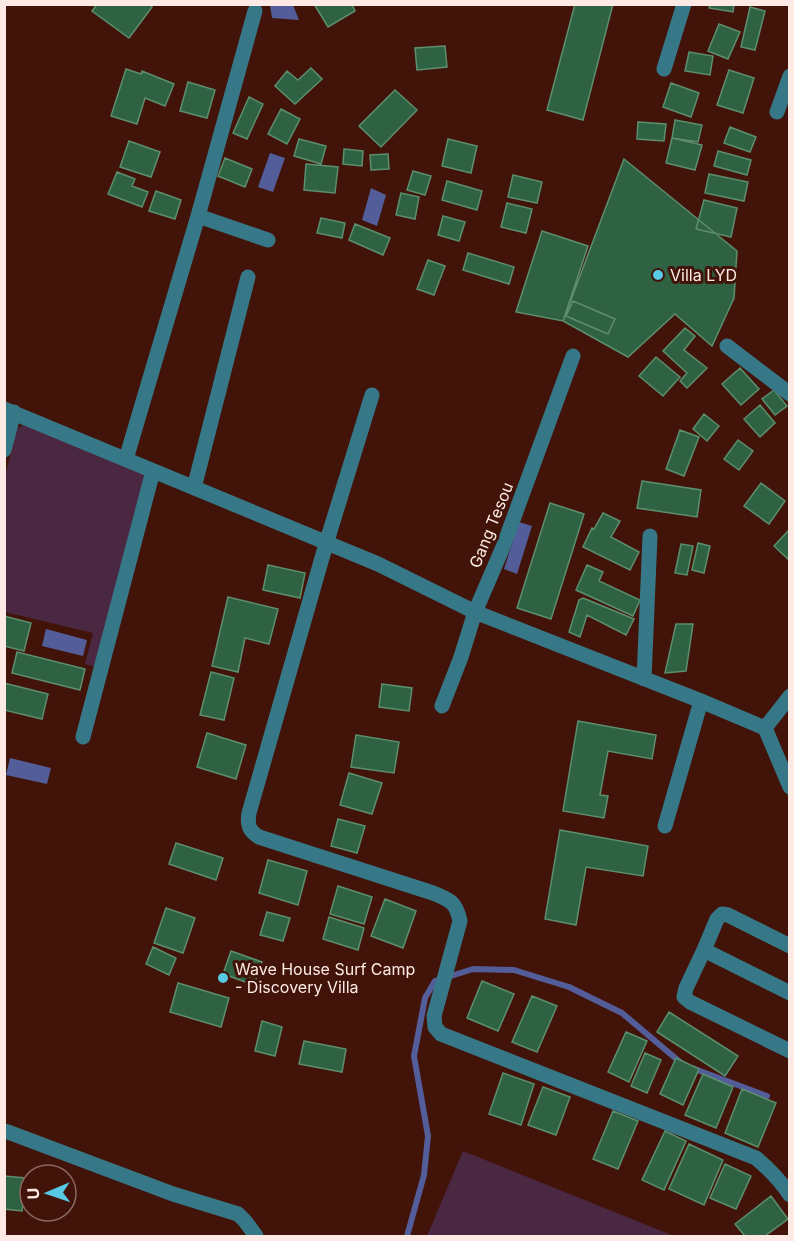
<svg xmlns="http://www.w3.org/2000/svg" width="794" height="1241" viewBox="0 0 794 1241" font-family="Inter,sans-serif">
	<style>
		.green { fill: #4a2842 }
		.water { fill: #535d99 }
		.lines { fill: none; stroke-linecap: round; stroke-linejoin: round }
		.stream { stroke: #535d99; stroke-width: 6 }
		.building { fill: #2f6143; stroke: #5c8f6e; stroke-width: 1.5 }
		.minor { stroke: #377888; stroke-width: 15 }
		.poi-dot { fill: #58c9e3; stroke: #421409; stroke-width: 2 }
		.labels { text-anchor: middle; stroke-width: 6; stroke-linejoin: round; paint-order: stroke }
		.poi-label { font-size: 16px; fill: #fdeae4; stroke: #421409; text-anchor: start }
		.street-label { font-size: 16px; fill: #fdeae4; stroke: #421409 }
	</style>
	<rect width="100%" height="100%" fill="#421409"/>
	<path class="green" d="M26,422L146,473L95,667L85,664L93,633L5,612V476L17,429Z
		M463,1151L674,1236H427Z"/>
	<path class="water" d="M270,5H293L299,20L272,18Z
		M270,153L285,158L273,192L258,187Z
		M371,188L386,195L377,226L362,220Z
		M519,522L532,526L517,574L504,569Z
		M46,629L87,640L83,656L42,646Z
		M10,758L51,768L47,784L6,775Z"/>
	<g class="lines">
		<path class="stream" d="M692,1068L767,1096
			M407,1236L424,1175L428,1136L414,1056L425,998L435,981L473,969L514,970L569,987L622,1013L680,1062"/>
	</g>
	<path class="building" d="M97,4H149L152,7L129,38L92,11Z
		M314,4H352L355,11L328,27Z
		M575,4H613L583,120L547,110Z
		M710,4H734L733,12L709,8Z
		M750,7L765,11L755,50L741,47Z
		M719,24L740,32L728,59L708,51Z
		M445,46L447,67L417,70L415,48Z
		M689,52L713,56L710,75L685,71Z
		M311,68L322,79L295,104L275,86L287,71L298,80Z
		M126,69L141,74L142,71L174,84L165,106L145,98L137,124L111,116Z
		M729,70L754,78L743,113L717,105Z
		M188,82L215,90L207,118L180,111Z
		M671,83L699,93L691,117L663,107Z
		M395,90L417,110L381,147L359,126Z
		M249,97L263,104L247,139L233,133Z
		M281,109L300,119L287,144L268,134Z
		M675,120L702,125L698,142L672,138Z
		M638,122L666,124L664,141L637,139Z
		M730,127L756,137L750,152L724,143Z
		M672,138L702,145L695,170L666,163Z
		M299,139L326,146L321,164L294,156Z
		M448,139L477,146L471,173L442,166Z
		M129,141L160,152L151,177L120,167Z
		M344,149L363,151L362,166L343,164Z
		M718,151L751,160L747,175L714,166Z
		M388,154L389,169L371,170L370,155Z
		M225,158L252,169L245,187L218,176Z
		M624,159L737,251L734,298L712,346L675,314L628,357L563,321Z
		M306,164L338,167L335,193L304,190Z
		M413,171L431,176L425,195L407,190Z
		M117,172L135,179L132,186L148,192L142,207L108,194Z
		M709,174L748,182L744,201L705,193Z
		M513,175L542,182L537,203L508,197Z
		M447,181L482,191L477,210L442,200Z
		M156,191L181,200L175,219L149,211Z
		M401,193L419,197L415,219L396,215Z
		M704,200L737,208L731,237L696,229Z
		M507,203L532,209L526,233L501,227Z
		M443,216L465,222L459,241L438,235Z
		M321,218L345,223L342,238L317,233Z
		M355,224L390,238L383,255L349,240Z
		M542,231L588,246L563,321L516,312Z
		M468,253L514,267L509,284L463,270Z
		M428,260L445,266L434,295L417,289Z
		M573,301L615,319L608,334L566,316Z
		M685,328L695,336L684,350L707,368L687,388L680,381L687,373L663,351Z
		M656,357L680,377L663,396L639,376Z
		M740,368L759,389L741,405L722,384Z
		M774,390L787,406L775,415L762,399Z
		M760,405L775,423L760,437L744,419Z
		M704,414L719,426L707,441L693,429Z
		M680,430L699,437L684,476L666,469Z
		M738,440L753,451L739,470L724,459Z
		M642,481L701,490L697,517L637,508Z
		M761,483L785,501L769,524L744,506Z
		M550,503L584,514L551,619L517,608Z
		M603,513L620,521L611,537L639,552L630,570L583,547L592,528L594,529Z
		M790,529V561L774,546Z
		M698,543L710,546L704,573L692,570Z
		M681,544L693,546L687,575L675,573Z
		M268,565L305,573L300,598L263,590Z
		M587,565L603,572L599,581L640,600L633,616L576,590Z
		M228,597L278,609L269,644L245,638L238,672L212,666Z
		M583,598L634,619L626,635L587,615L580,637L569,632L579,600Z
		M4,616L31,623L24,651L4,646Z
		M676,624H693L686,671L665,673Z
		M17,652L85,669L80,690L12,673Z
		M211,672L234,678L224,720L200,715Z
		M4,683L48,694L42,719L4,710Z
		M382,684L412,688L409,711L379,707Z
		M578,721L656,735L652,759L608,751L600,795L608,796L604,818L563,811Z
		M207,733L246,745L236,779L197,767Z
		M356,735L399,742L394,773L351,767Z
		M349,773L382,783L372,814L340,805Z
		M338,819L365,826L357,853L331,846Z
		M560,830L648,846L643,876L586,867L576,925L545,919Z
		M176,843L223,858L216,880L169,864Z
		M268,860L307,871L298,905L259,893Z
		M338,886L372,897L364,924L330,914Z
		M385,899L416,911L403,948L371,936Z
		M166,908L195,918L183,953L154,943Z
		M267,912L290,918L283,941L260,935Z
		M329,917L364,928L358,950L323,939Z
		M153,947L176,958L169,975L146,964Z
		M231,951L262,962L254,985L223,974Z
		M482,981L514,994L498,1031L467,1018Z
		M178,983L229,998L221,1027L170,1012Z
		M532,996L557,1006L537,1052L512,1042Z
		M669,1012L738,1056L725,1076L657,1032Z
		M262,1021L282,1027L275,1056L255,1051Z
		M626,1032L647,1041L629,1082L608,1072Z
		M304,1041L346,1049L342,1072L299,1064Z
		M645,1053L661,1060L647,1093L631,1086Z
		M676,1058L699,1069L683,1105L660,1094Z
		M503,1073L534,1084L521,1125L489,1114Z
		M703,1074L733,1087L716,1128L685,1115Z
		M543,1087L570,1097L556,1135L528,1125Z
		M742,1089L776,1103L758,1147L725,1133Z
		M613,1111L638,1121L618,1169L593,1159Z
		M665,1131L686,1141L664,1190L642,1180Z
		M689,1144L723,1160L704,1205L669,1189Z
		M725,1164L751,1176L736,1209L710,1198Z
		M4,1176L26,1178L22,1211L4,1209Z
		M771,1196L788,1219L765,1236H745L735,1224Z"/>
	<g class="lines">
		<path class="minor" d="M664,69L684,4
			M777,112L790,76
			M198,216L268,240
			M727,346L790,394
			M372,395L326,544L249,813C247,825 249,831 259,837L433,893C450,900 456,902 460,921L434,1016L435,1027L441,1034L756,1158C769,1169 780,1180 790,1195
			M4,409L378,564L475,612L701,701L765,728L790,787
			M4,450L14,412
			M126,459L198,216L255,11
			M194,488L248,277
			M644,679L650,536
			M442,706L461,657L475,612L503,547L573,356
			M765,728L790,696
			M83,737L153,471
			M665,826L701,701
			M704,950L717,919L722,914L728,915L790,946
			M790,993L704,950L686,988L684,997L690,1002L790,1051
			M4,1131L8,1132L173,1194L238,1214L245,1221L256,1236"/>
	</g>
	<g class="poi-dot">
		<circle cx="658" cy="275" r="6"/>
		<circle cx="223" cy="978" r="6"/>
	</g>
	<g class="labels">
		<g class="poi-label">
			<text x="670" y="281">Villa LYD</text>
			<text x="235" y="975">Wave House Surf Camp<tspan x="235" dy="18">- Discovery Villa</tspan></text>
		</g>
		<g class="street-label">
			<text transform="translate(491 525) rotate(-68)" y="6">Gang Tesou</text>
		</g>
	</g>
	<rect width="794" height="1241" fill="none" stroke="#fdeae4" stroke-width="12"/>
	<g transform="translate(48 1193) rotate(268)"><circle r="28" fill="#421409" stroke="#8d6a61" stroke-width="1.5"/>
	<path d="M0-4.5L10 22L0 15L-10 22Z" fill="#58c9e3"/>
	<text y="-9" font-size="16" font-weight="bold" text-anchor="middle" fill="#fdeae4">U</text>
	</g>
</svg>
